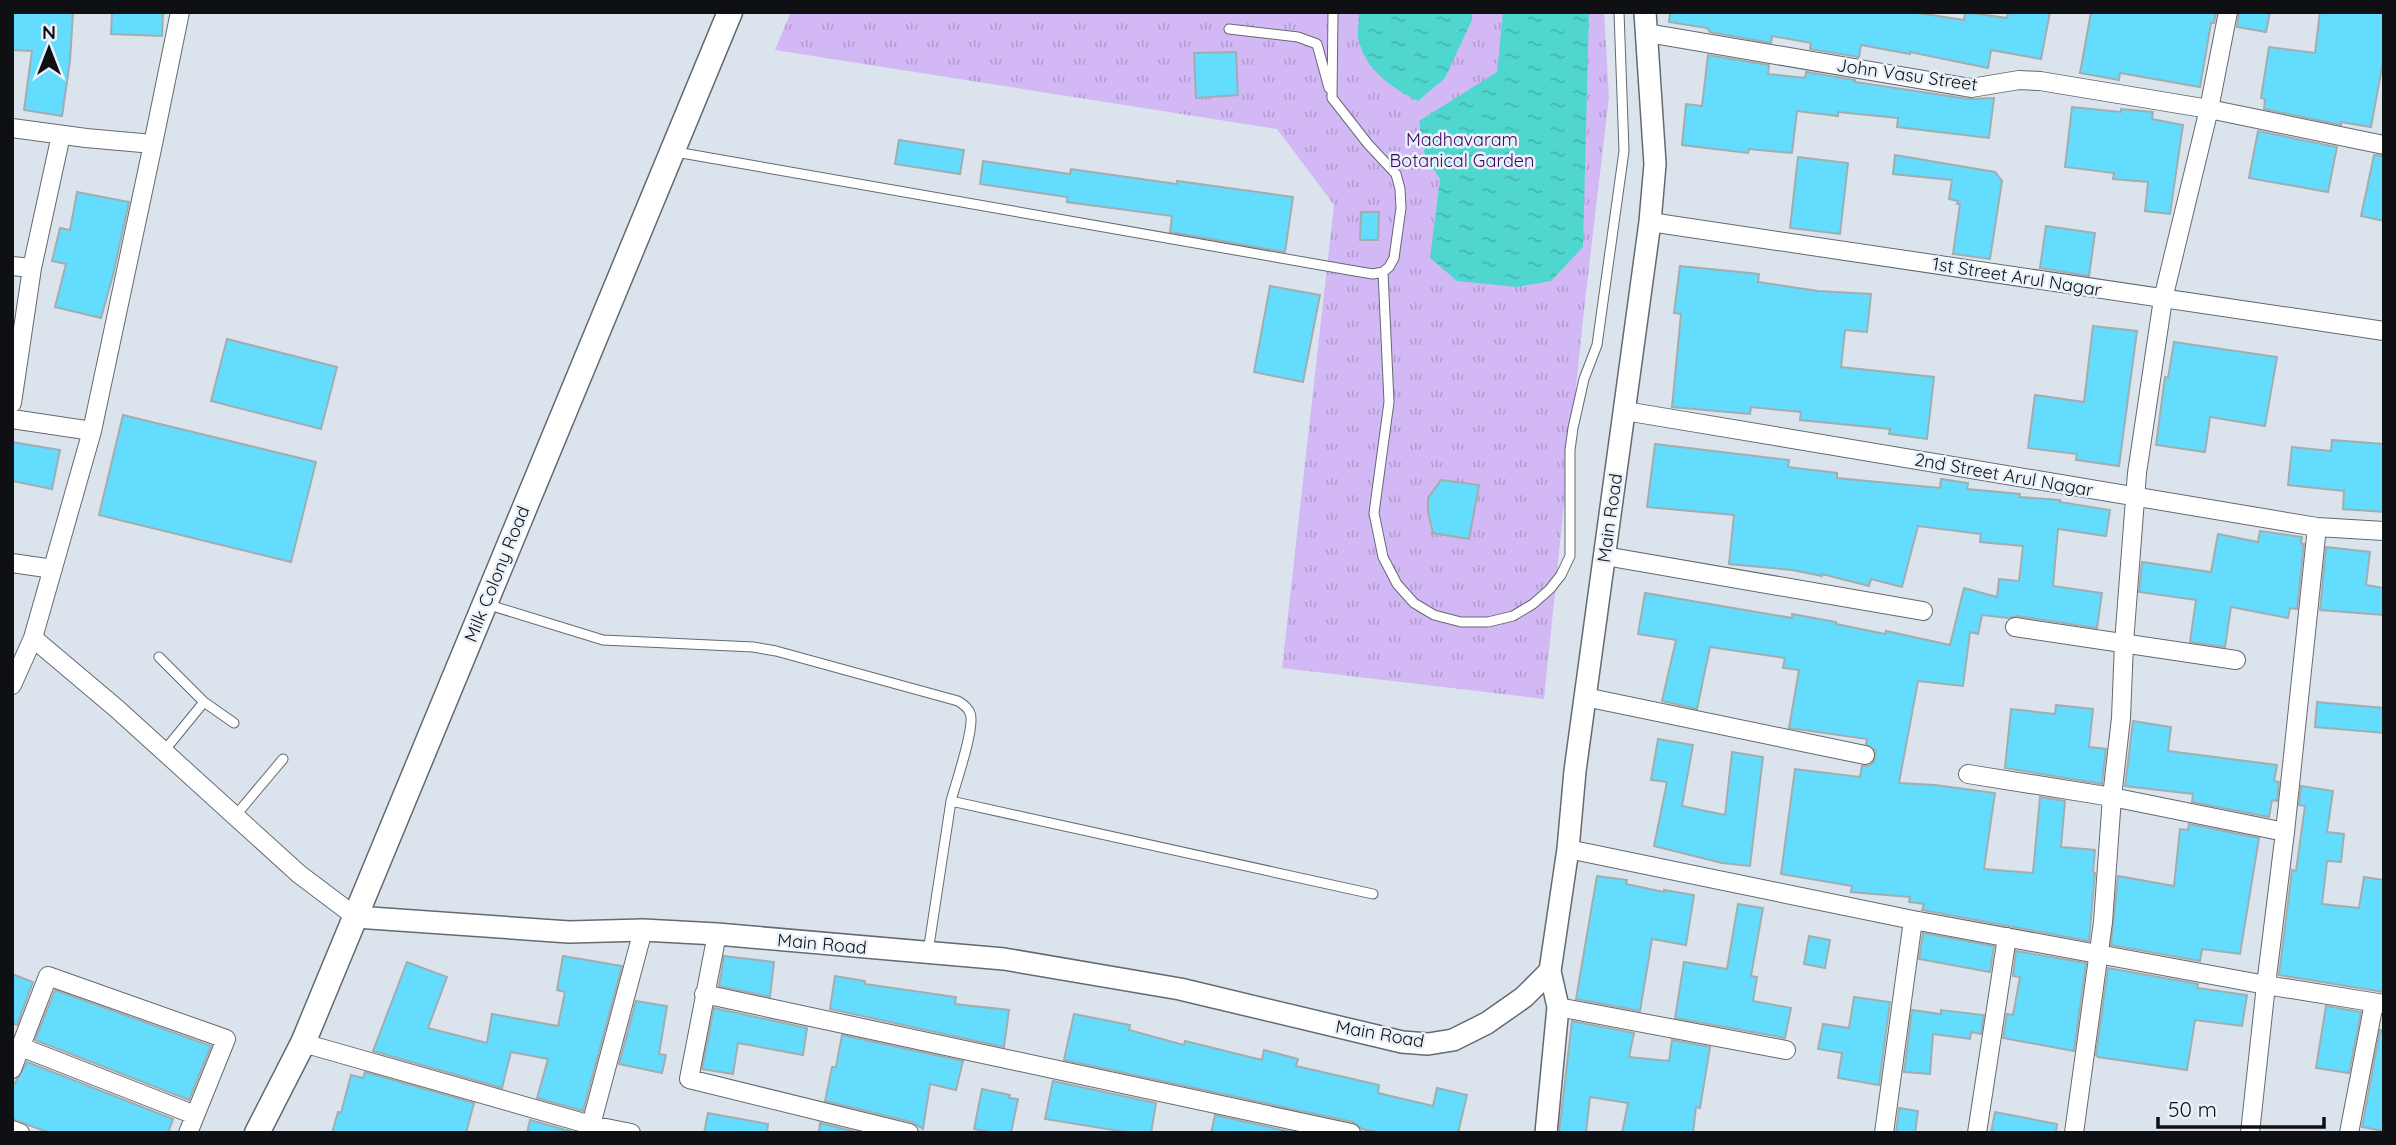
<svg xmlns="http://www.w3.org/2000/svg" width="2396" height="1145" viewBox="0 0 2396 1145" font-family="Quicksand,sans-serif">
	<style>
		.grass { fill: url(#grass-tufts) }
		.water { fill: url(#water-ripples) }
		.building { fill: #64dcfd; stroke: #a1adb1; stroke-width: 2 }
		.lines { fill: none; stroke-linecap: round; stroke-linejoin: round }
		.service-casing { stroke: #636a71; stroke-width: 11 }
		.minor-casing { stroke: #636a71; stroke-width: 20 }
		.tertiary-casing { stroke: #636a71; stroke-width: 24 }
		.secondary-casing { stroke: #636a71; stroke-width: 27 }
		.service { stroke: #fff; stroke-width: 9 }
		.minor { stroke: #fff; stroke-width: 18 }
		.tertiary { stroke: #fff; stroke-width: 21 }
		.secondary { stroke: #fff; stroke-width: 24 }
		.labels { text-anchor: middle; stroke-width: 5; stroke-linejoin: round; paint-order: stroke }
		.street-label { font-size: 18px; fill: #0e1013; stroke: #e9f1f9 }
		.park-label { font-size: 18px; fill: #3e0666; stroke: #e9f1f9 }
	</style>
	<defs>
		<pattern id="grass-tufts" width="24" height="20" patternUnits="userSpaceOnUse" patternTransform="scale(1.75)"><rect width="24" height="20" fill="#d3b8f6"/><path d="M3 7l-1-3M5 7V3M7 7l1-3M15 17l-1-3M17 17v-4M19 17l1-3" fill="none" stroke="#b49dd2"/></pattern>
		<pattern id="water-ripples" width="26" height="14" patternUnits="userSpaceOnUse" patternTransform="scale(1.75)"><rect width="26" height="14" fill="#4fd6cf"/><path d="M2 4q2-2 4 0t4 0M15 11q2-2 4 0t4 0" fill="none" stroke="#44b7b1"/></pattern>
	</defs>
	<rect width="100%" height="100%" fill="#dbe4ec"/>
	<path class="grass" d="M791,12H1604L1609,97L1584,310L1544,699L1282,668L1334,205L1277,129L775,50Z"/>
	<path class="water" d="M1359,12H1472V20L1445,78L1418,101C1394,89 1369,73 1360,45C1356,36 1359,22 1359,12Z
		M1503,12H1589L1583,247L1551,281L1517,287L1457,281L1430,258L1440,179L1425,156L1419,121L1497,72Z"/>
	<path class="building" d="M12,12H73L70,61L62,116L24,110L32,51L12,50Z
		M112,12H163L162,36L111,34Z
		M1670,12H1912L1964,20L1965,12L2007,18L2008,12H2050L2041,59L1991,50L1988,68L1910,52V54L1861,45L1859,57L1810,49L1811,43L1772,36L1771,43L1710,32L1707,28L1669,22Z
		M2091,12H2216L2214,23H2211L2200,87L2120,73L2119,80L2080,73Z
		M2239,12H2270L2266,32L2237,27Z
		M2320,12H2384V56L2371,127L2341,122V125L2264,109L2265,99L2261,98L2269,47L2315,53Z
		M1236,52L1238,95L1196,98L1194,53Z
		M1708,55L1769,65L1768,74L1805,78L1806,72L1855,80V82L1969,99L1994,98L1989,138L1897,127L1898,118L1838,112V116L1797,111L1792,153L1749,149L1748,153L1682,145L1686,104L1702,106Z
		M2072,107L2121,112V109L2153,112L2152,119L2183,125L2170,214L2145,211L2148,182L2113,179L2114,173L2065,167Z
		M2258,131L2337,147L2328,192L2249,178Z
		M899,140L964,150L960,174L895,164Z
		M1895,155L1995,172L2002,181L1990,259L1953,254L1960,204H1957L1958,201L1949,199L1952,180L1893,174Z
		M2374,155L2384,156V221L2361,216Z
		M1798,157L1848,163L1840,234L1790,228Z
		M983,161L1070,174L1071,169L1177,184V181L1293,197L1285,252L1170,232L1172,216L1067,202V197L980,184Z
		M77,192L129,202L113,275L101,318L55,307L66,264L52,261L60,228L70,230Z
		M1361,212H1379L1378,240H1360Z
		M2046,226L2095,233L2089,276L2040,268Z
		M1680,266L1759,274L1758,282L1818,291L1871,294L1867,332L1845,330L1841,367L1934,377L1927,439L1889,434L1890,429L1800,420L1801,412L1751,407L1750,414L1672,407L1681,314L1674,313Z
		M1270,286L1320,295L1303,382L1254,372Z
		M2093,326L2137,331L2119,466L2076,460L2077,454L2028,448L2035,395L2084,402Z
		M227,339L337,367L321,429L211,401Z
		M2174,342L2277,357L2265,426L2210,417L2205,452L2156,445L2165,377L2168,378Z
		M123,415L316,462L291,562L99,515Z
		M2332,440L2384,444V512L2343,509L2344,491L2288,485L2292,447L2331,451Z
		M12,442L60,450L52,489L12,481Z
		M1655,444L1789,460L1788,467L1837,473V478L1940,488L1941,479L1968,483L1967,489L2020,494L2019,497L2060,500V502L2110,510L2106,536L2058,529L2053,586L2102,593L2097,628L2017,616L2008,618L1982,615L1978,634L1970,632L1963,686L1918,681L1899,783L1935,785L1995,793L1984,869L2033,873L2040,797L2065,801L2061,847L2095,850L2093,872L2095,873L2089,941L1922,910L1924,904L1909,902L1910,897L1851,892L1852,886L1781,874L1795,769L1860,777L1862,766H1868L1874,762L1876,751L1866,744L1867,739L1789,728L1799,670L1783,668L1785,658L1710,647L1697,709L1662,701L1676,640L1638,634L1645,593L1792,618V614L1836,622V624L1885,634L1886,631L1950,645L1964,588L1997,597L1999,579L2019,581L2023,546L1980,542L1981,534L1918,526L1902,587L1871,579L1869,586L1822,574V576L1792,570L1729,564L1734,515L1647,507Z
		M1441,480L1479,485L1469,539L1433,533L1428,512V498Z
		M2260,531L2302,537L2301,544H2304L2297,609L2290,608L2288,618L2231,607L2225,647L2190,642L2196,600L2139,592L2142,562L2211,572L2218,534L2258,542Z
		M2326,547L2370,552L2366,585L2384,588V615L2320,610Z
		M2317,702L2384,708V733L2315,727Z
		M2056,705L2093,709L2089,747L2106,749L2102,784L2005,768L2011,709L2055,714Z
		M2133,721L2171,727L2168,751L2277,765L2274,781L2279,782L2277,801L2272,800L2269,817L2192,802L2193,794L2125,786Z
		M1658,739L1693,745L1682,806L1725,815L1732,752L1763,757L1750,866L1722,863L1654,846L1667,782L1651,780Z
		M2301,786L2333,791L2327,832L2344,834L2341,862L2327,861L2322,904L2359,908L2364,877L2384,880V992L2279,975L2292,870L2296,871L2305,806L2299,805Z
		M2189,824L2259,838L2240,954L2202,949L2200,961L2111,945L2118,876L2174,886L2180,829L2188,830Z
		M1597,876L1627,880L1626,884L1664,892V890L1694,895L1686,945L1652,939L1640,1011L1576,999Z
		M1738,904L1763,908L1751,976L1757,977L1753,1001L1791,1008L1785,1038L1675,1018L1684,962L1727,969Z
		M1923,933L1994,946L1990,972L1919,959Z
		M1809,936L1830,940L1825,968L1804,964Z
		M2016,951L2086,963L2074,1051L2003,1038L2007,1014L2013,1015L2020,977L2013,976Z
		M563,956L622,966L583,1111L537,1098L548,1059L511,1052L502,1088L373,1051L407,962L447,977L428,1028L487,1043L492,1014L558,1026L565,992L557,990Z
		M724,956L774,962L770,997L719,986Z
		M2108,968L2198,984L2197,988L2247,995L2242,1026L2195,1020L2187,1070L2098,1057L2096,1055Z
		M12,974L33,982L17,1025L12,1023Z
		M835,976L865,981V984L956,997L955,1004L1009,1010L1004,1047L830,1009Z
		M55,990L211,1046L189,1100L35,1040Z
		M1854,997L1890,1002L1879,1085L1838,1078L1842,1053L1818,1049L1823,1024L1849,1028Z
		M636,1001L667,1006L659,1054L666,1055L662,1073L619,1064Z
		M2326,1006L2361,1012L2349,1073L2316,1068Z
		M714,1008L807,1028L803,1055L738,1043L733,1074L702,1069Z
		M1912,1010L1941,1014V1010L1984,1015L1981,1034L1971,1032L1970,1039L1933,1034L1930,1074L1904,1072Z
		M1074,1014L1130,1025L1129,1030L1184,1045L1185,1041L1262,1060L1264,1050L1298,1059L1296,1066L1379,1085L1378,1093L1433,1106L1437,1088L1467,1095L1458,1133H1381L1362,1129L1353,1122L1064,1060Z
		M1572,1021L1634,1033L1629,1057L1669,1061L1672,1040L1710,1047L1700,1108L1696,1107L1693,1133H1622L1628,1103L1590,1097L1586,1133H1559Z
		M2380,1030L2384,1031V1131L2362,1127Z
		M842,1035L963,1061L956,1090L930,1084L923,1129L912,1122L825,1101L832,1067H836Z
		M27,1062L173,1119L168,1133H50L12,1119V1088Z
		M365,1072L474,1103L466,1133H332L338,1112L341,1113L351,1075L363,1078Z
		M1053,1081L1156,1103L1151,1133H1132L1045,1119Z
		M982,1089L1010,1095L1009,1098L1018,1099L1011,1133H995L974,1129Z
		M1899,1108L1918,1111L1915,1133H1896Z
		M1995,1112L2057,1124L2056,1133H1991Z
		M708,1113L768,1124L767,1133H704Z
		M1215,1115L1296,1133H1211Z
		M530,1120L577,1133H527Z
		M820,1123L860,1133H819Z"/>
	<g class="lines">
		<g class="service-casing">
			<path id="service" d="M1229,29L1298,37L1317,44L1329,88
				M676,152L1355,271L1373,274L1383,272L1389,267L1394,258L1401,208L1400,189L1396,174L1368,144L1332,98L1333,12
				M1383,272L1389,402L1374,513L1383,557L1397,584L1414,603L1434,615L1461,622H1488L1513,616L1533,604L1550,589L1561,575L1570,556V450L1573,428L1584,379L1597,345L1624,151L1619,12
				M486,604L603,640L753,647L776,651L958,701C963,704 968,708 970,713C976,726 955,785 951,801
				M159,657L204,702L234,723
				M164,751L204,702
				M236,815L283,759
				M928,952L951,801L1373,894"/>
		</g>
		<g class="minor-casing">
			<path id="minor" d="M1647,33L1971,88L2019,80L2040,81L2209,109L2384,145
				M12,128L86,138L153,144L92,431L33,638L12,685
				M153,144L180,12
				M1650,222L2384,331
				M12,266L32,268L61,135
				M12,403L32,268
				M1625,411L2317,527L2384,531
				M12,419L92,431
				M1605,556L1923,611
				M12,563L53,569
				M2015,627L2236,660
				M33,638L116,708L299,874L356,917
				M1585,697L1865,755
				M1968,774L2112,797L2285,832L2317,527
				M1568,849L1913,920L2266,985L2285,832
				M717,934L689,1079L909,1133
				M704,994L1351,1133
				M1558,1007L1786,1050
				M303,1043L591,1125L631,1133
				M21,1047L195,1115
				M12,1069L48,976L226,1039L188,1133
				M591,1125L643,930
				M12,1130L20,1133
				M1884,1133L1913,920
				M1977,1133L2007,937
				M2074,1133L2103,922L2112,797L2121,718L2124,643L2137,473L2163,299L2209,109L2228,12
				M2250,1133L2266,985L2384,1004
				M2349,1133L2374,1003"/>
		</g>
		<g class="tertiary-casing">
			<path id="tertiary" d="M356,917L569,932L643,930L717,934L1004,959L1180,989L1402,1042L1428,1044L1453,1040L1487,1023L1524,997L1550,971L1568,849L1575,771L1650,222L1655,164L1645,12
				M1546,1133L1558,1007L1550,971"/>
		</g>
		<g class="secondary-casing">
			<path id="secondary" d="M257,1133L303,1043L730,12"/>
		</g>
		<use href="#service" class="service"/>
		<use href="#minor" class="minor"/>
		<use href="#tertiary" class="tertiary"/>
		<use href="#secondary" class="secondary"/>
	</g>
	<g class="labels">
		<g class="street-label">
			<text transform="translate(1907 75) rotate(8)" y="6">John Vasu Street</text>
			<text transform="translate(2017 277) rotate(9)" y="6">1st Street Arul Nagar</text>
			<text transform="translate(2004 475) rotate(10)" y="6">2nd Street Arul Nagar</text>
			<text transform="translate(1610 518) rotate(-82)" y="6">Main Road</text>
			<text transform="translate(497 574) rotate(-68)" y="6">Milk Colony Road</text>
			<text transform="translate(822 944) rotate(5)" y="6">Main Road</text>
			<text transform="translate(1380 1034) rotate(10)" y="6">Main Road</text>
		</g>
		<g class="park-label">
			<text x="1462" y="146">Madhavaram<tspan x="1462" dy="21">Botanical Garden</tspan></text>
		</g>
	</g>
	<rect width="2396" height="1145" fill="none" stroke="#0e1013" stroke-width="28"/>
	<g transform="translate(49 49)" stroke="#e9f1f9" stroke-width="5" paint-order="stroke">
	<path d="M0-5L12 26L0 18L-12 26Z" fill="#0e1013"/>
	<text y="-10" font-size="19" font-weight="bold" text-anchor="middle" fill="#0e1013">N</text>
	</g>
	<path d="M2158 1117v10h166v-10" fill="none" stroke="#0e1013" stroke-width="3.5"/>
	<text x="2168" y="1117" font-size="21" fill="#0e1013" stroke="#e9f1f9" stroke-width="5" paint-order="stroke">50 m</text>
</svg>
